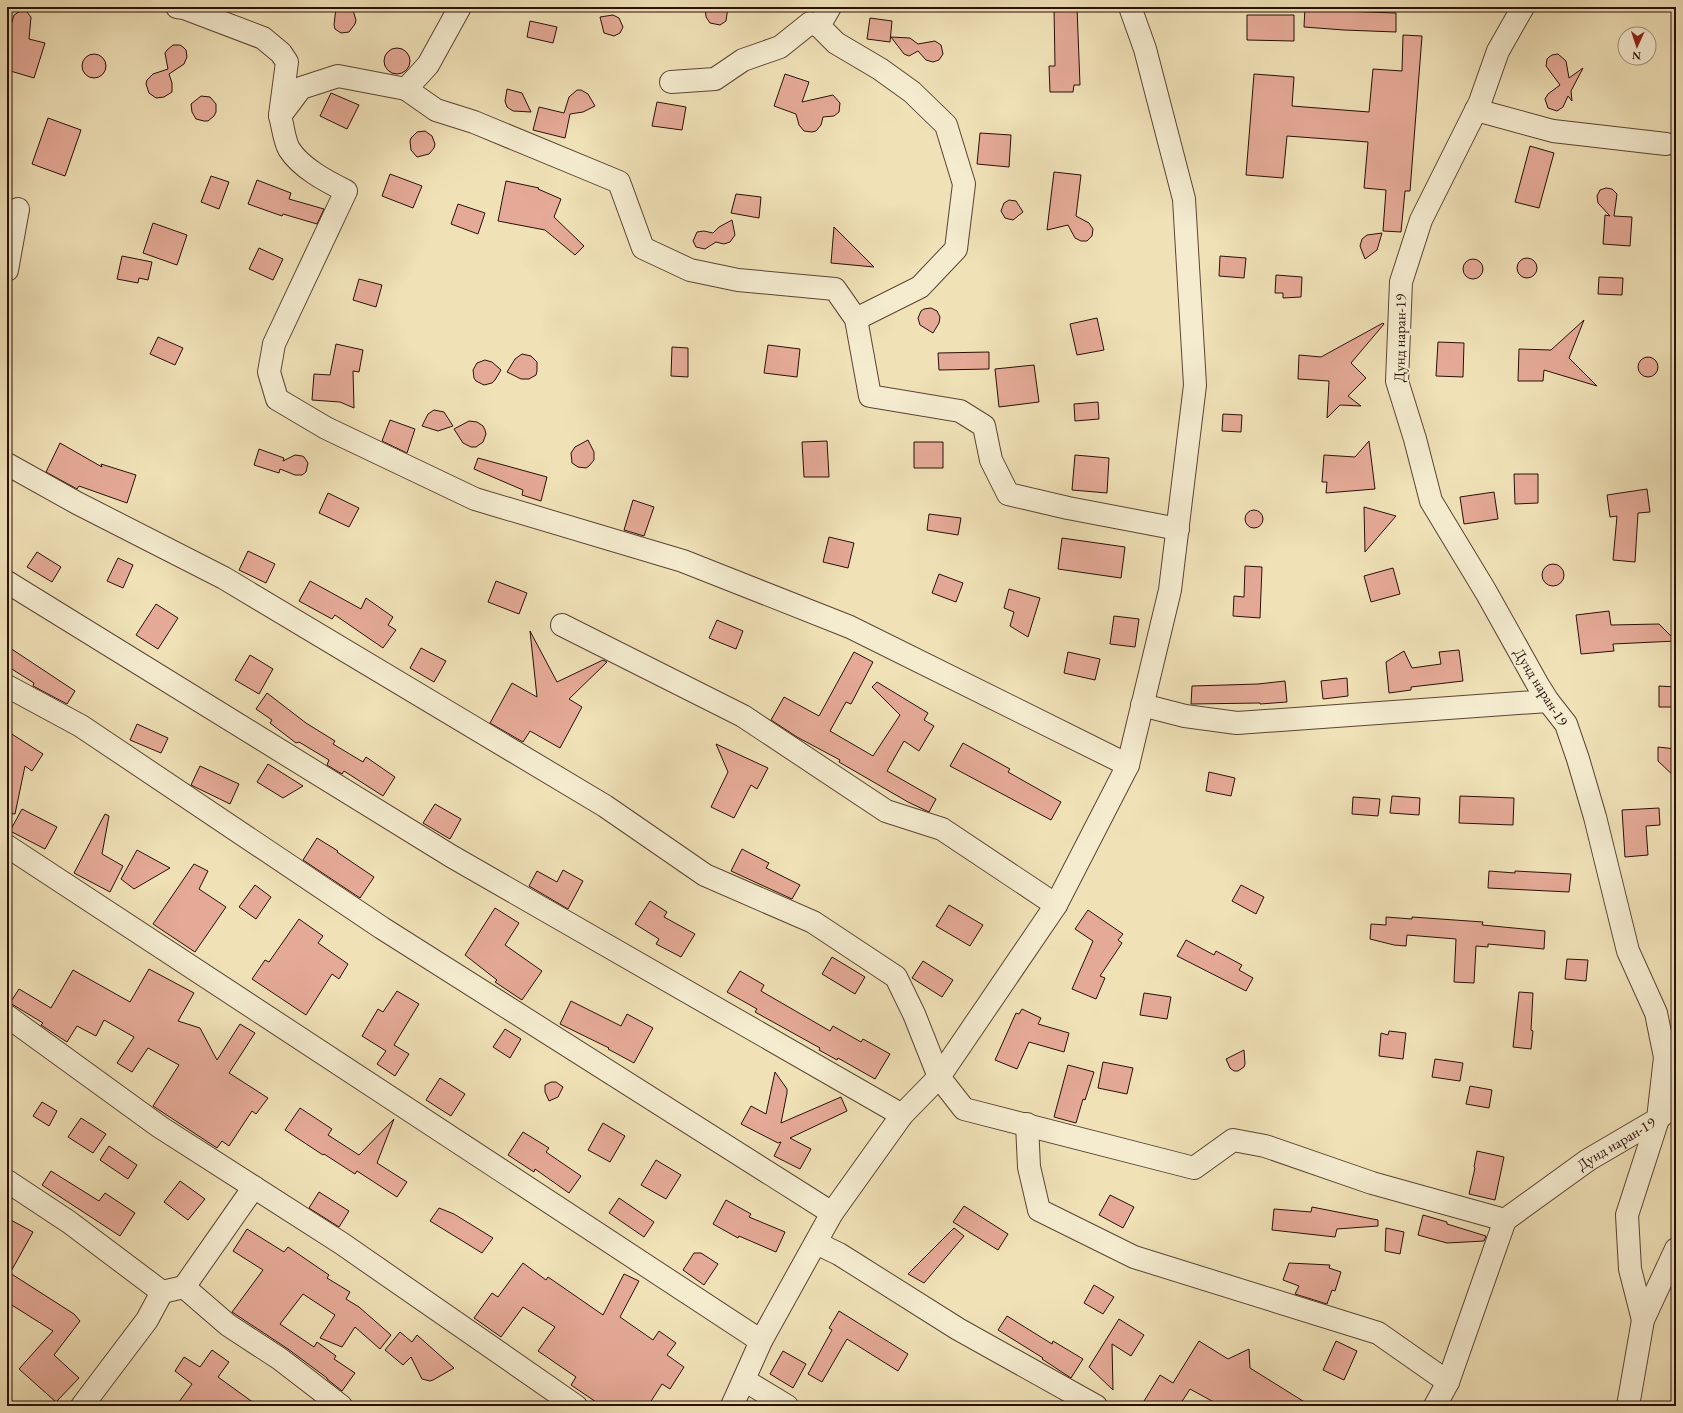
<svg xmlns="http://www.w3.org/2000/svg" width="1683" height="1413" viewBox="0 0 1683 1413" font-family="'EB Garamond',serif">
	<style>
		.building { fill: #e5aa97; stroke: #291007 }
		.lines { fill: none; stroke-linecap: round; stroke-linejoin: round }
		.minor-casing { stroke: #5b4433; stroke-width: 24 }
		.minor { stroke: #f5ecd0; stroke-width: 22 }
		.labels { text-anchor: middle; stroke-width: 4; stroke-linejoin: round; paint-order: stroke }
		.street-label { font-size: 15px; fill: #291007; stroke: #f5ecd0 }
	</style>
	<rect width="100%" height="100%" fill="#f0e1b7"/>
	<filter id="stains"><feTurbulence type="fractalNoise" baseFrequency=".005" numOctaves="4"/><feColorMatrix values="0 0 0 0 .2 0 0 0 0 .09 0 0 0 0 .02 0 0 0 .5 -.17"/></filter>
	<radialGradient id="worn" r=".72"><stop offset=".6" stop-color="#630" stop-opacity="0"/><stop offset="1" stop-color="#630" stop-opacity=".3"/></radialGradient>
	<path class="building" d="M336,7H352L356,20L355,24L349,32L341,33L335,29L334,25Z
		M705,7H728L726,21L720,25L710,23L706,17Z
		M1054,7H1077L1080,85H1074L1073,92H1050L1049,66H1055Z
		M1305,7H1341V11L1396,13V32L1344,30L1304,27Z
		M22,10L26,11L31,17L29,39L45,43L34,78L7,70V39L14,15Z
		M613,15L619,18L623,27L620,33L614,36L604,33L600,17Z
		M1247,15H1294V41L1247,40Z
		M870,18L892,21L890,42L867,39Z
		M530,21L557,27L553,43L527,37Z
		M1403,35L1422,36L1410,191H1405L1401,232L1383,231L1386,190L1364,188L1368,142L1287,136L1283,178L1246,175L1254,74L1294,77L1292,106L1369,112L1373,69L1402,71Z
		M891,37L910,38L918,44L935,41L941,45L943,54L939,60L933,62L926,60L918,51L909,56L904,54Z
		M173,45H180L183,47L186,50L187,57L184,64L169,74L172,83V92L164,97L156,98L149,93L146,84L147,80L153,74L168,69L165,53L167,50Z
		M384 61a13 13 0 1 1 26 0a13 13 0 1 1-26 0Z
		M82 66a12 12 0 1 1 24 0a12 12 0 1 1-24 0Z
		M1558,54L1566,61L1569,78L1583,68L1571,91L1572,101L1568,96L1563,107L1557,111L1548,108L1545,99L1548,94L1560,85L1546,66L1547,59L1549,57L1552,55Z
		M785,74L809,82L802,102L833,95L840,103L839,112L834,116L823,117L821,125L816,131L812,132L804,131L799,125L796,114L774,106Z
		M507,89L522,93L531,112L513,111L507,107L505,101Z
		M577,90H581L588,94L595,106L583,112L570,114L565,138L533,130L539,107L564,113L569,97Z
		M331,93L359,105L347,129L320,116Z
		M201,96L210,97L216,104V112L214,116L208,121H204L196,119L192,112L191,104Z
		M657,102L686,107L682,130L652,126Z
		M48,118L81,130L65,176L32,164Z
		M425,131L432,136L435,144L434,148L429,154L417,157L411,150L410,141L411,138L417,132Z
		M980,133L1011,135L1009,167L977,164Z
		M1530,146L1554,153L1539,208L1515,202Z
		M1054,172L1081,175L1076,216L1089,223L1093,229L1092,236L1087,241H1081L1075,238L1068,225L1047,230Z
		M390,174L422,186L413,208L382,196Z
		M211,176L229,182L219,209L201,202Z
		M257,180L291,193L289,199L324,209L317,224L283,214L282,216L248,204Z
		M506,181L539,188L538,189L561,199L554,217L584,246L575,255L545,230L498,221Z
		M1606,188L1612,189L1617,194L1614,216L1632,217L1630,246L1603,244L1605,215L1610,216L1598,203L1597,196L1600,190Z
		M736,194L761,197L759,218L731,213Z
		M1009,200L1016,201L1023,212L1013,220L1005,218L1001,211L1004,203Z
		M458,204L485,213L478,234L451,224Z
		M732,220L735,235L730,242L724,244L716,242L705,249L696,247L693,241L697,232L704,231L713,233L719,227Z
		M153,223L187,235L177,265L143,253Z
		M834,227L874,267L831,263Z
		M1382,233L1377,250L1365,259L1360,246L1362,239L1367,235Z
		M259,248L283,259L273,280L249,269Z
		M122,256L152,262L148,280L139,278L138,283L117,279Z
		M1220,256L1246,258L1244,278L1219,276Z
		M1517 268a10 10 0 1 1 20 0a10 10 0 1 1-20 0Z
		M1463 269a10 10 0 1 1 20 0a10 10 0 1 1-20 0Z
		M1276,275L1302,277L1301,297L1283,298V293H1275Z
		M1599,277L1623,278L1622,295L1598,294Z
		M359,279L382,285L376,307L353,300Z
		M931,308L937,311L940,317L939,323L933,333L920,325L918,318L921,311L924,309Z
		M1097,318L1104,350L1077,355L1070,324Z
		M1584,320L1569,358L1597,386L1544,370L1543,381H1518L1519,349L1551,350Z
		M1383,323L1384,324L1351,363L1366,378L1348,396L1361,406L1340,405L1327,418L1329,381L1298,379L1299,355L1321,357Z
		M158,337L183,348L175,365L150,354Z
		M1438,342L1464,343L1463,377L1436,376Z
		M336,344L363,350L359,372L353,371L354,408L340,402L312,400L314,374L330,375Z
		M768,345L800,349L797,377L764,373Z
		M672,347L688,348V377L671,376Z
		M989,352V369L939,370L938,353Z
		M522,354L531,356L537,362V371L536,375L529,379H521L507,372L515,359Z
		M1638 367a10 10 0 1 1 20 0a10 10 0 1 1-20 0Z
		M485,360L492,362L501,370L495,380L492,383L484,385L476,381L474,378L473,370L477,363Z
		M1034,365L1039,402L999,407L995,369Z
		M1098,402L1099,419L1075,421L1074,404Z
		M434,410L444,412L453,426L438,431L422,426L428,414Z
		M1223,414L1242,415L1241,432L1222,431Z
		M390,420L415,429L407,453L382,441Z
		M469,421L477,422L483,426L485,430L486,434L483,442L476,447H471L463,443L454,429Z
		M588,440L594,452V460L589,466L586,468L578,467L572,463L571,453L575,447Z
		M827,441L829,477H804L802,442Z
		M1369,441L1375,489L1326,493L1327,482H1322L1324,455L1355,457Z
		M914,442H943V468H914Z
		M60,443L102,467L101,464L136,475L127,503L79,486L77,489L46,472Z
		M259,449L284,458L283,461L295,455L302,456L304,457L308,463L306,472L302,475H295L280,469L279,473L254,465Z
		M1075,455L1109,458L1107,493L1072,490Z
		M478,458L547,477L541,501L522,495L523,490L474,469Z
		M1514,474H1538V503L1515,504Z
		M1647,489L1650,512L1638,513L1635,562L1613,560L1617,516L1610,517L1607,495Z
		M1494,492L1498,519L1464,524L1460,497Z
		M328,493L359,508L349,527L319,513Z
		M633,500L654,507L644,536L624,530Z
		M1364,507L1396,516L1365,552Z
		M1245 519a9 9 0 1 1 18 0a9 9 0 1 1-18 0Z
		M929,514L961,518L958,535L927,530Z
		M829,537L854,543L848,568L823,562Z
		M1062,538L1125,547L1121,578L1058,569Z
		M248,551L275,564L266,583L239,570Z
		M37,552L61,567L52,582L27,567Z
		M118,558L133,565L123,588L107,581Z
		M1542 575a11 11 0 1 1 22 0a11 11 0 1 1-22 0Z
		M1245,566L1262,567L1260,618L1233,616L1234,596L1244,597Z
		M1393,568L1400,594L1371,602L1364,576Z
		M939,574L963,583L956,602L932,593Z
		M310,581L361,609L366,598L393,617L388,625L396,630L383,648L335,615L332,619L299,601Z
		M496,581L527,593L519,614L488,602Z
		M1009,589L1040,598L1028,637L1010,626L1014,612L1004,608Z
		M156,604L178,618L158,649L136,635Z
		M1609,611L1611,625L1659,624L1676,641L1613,644L1614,651L1581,654L1576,615Z
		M1114,616L1139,619L1135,647L1110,644Z
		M717,620L743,631L736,649L709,638Z
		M530,631L557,682L603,660L607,662L569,699L582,707L560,748L530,731L523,742L490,723L512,683L537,697Z
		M7,646L75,691L67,704L33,686L34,683L7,666Z
		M421,648L446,661L434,682L410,668Z
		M1459,650L1463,681L1411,687V690L1389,693L1386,662L1404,651L1412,668L1441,664L1439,652Z
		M854,652L873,662L851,704L846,702L830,731L873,756L900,715L872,687L877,682L928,713L924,720L934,726L919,751L904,741L887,771L936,799L929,812L908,802L839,762L840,760L797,737L771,720L784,697L819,716Z
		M1068,652L1100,659L1095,680L1064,673Z
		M250,655L273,669L259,694L235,680Z
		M1347,678L1348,696L1323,699L1321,681Z
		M1285,681L1287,702L1260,704V703L1191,704L1192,686L1258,684Z
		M1659,686L1676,687V707H1659Z
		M267,693L306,723L335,741L333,744L363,762L366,757L395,777L383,796L344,771L342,774L327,765L329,760L299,742L296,743L270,723L272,720L256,709Z
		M137,724L168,738L161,753L130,740Z
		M7,731L43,754L32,771L25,766L15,814L7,813Z
		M963,743L1010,769L1008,772L1061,802L1051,820L950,766Z
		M716,744L768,768L757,789L751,785L734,818L711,807L728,772Z
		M1658,747L1676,749V778L1658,761Z
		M268,764L303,786L283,798L257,782Z
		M200,766L239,784L230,804L191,785Z
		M1209,772L1235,778L1231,796L1206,791Z
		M1392,796L1420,798L1419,815L1390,813Z
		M1460,796L1514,798L1513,825L1459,823Z
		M1353,797L1380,799L1378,816L1352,814Z
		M435,804L461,819L450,839L423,823Z
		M1659,808L1660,825L1646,826L1648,855L1625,857L1622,810Z
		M22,809L57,827L45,849L10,831Z
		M105,814L109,816L102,854L123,866L110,892L74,873Z
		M317,838L338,851L337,852L374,877L360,898L303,860Z
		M742,849L769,863L766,868L800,885L792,899L731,871Z
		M137,850L170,868L134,889L121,879Z
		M194,864L208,871L199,889L226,907L195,952L153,924Z
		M563,870L583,881L568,909L529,886L537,871L557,882Z
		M1489,871L1515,873V871L1571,874L1569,892L1488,888Z
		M255,885L271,897L256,919L239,907Z
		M1241,885L1264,897L1256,914L1232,901Z
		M650,901L667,912L664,917L695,934L681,957L656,944L659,939L635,924Z
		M949,905L983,925L970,946L936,926Z
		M495,908L519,923L505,945L542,971L522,1000L495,982L497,980L465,955Z
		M1088,910L1123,934L1118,940L1122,943L1100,976L1105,978L1096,999L1072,989L1093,941L1075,929Z
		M1386,917L1412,919V917L1483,922L1482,925L1545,931L1544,949L1488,944V947L1476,946L1474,983L1454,982L1456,939L1407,935L1406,946L1394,945L1370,939L1371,924L1386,925Z
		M299,919L323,936L318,943L348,964L339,979L332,974L306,1015L252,979L265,960L269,962Z
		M1186,940L1214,955L1216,951L1242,965L1239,970L1253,978L1246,991L1177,956Z
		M832,957L865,977L855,994L822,974Z
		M1567,959L1588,960L1586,981L1565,979Z
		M923,961L953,980L942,997L912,978Z
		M149,969L194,993L178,1021L200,1028L217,1060L240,1024L255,1033L229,1073L268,1098L256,1114L252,1111L229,1146L222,1141L217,1148L153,1106L179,1065L148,1048L132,1072L117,1063L134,1037L104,1020L96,1036L77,1026L67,1042L41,1025L43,1023L10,1003L19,989L51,1008L73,970L130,1002Z
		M740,971L764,985L761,991L830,1031L833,1026L861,1042L863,1039L890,1054L875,1079L838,1058L837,1060L819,1050L820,1048L755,1012L757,1009L727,992Z
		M397,991L419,1004L394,1045L409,1054L395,1076L377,1064L386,1051L362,1036L378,1009L383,1012Z
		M1519,992L1533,993L1531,1030L1533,1031L1531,1049L1513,1047Z
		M1144,993L1171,997L1167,1019L1140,1015Z
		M571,1001L621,1026L627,1014L653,1028L634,1063L608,1049L609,1048L560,1024Z
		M1022,1009L1041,1018L1038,1024L1069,1033L1064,1052L1029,1042L1017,1069L995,1060L1016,1013L1019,1014Z
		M505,1029L521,1039L510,1058L493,1047Z
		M1389,1031L1406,1033L1403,1059L1379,1056L1381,1033L1388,1035Z
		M1244,1050L1245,1064L1244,1067L1238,1071H1234L1230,1068L1226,1059Z
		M1435,1059L1463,1063L1460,1081L1432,1077Z
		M1103,1062L1133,1068L1127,1094L1098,1088Z
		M1068,1065L1094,1072L1085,1100L1083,1099L1076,1123L1054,1117Z
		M775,1072L787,1089V1093L781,1123L841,1097L847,1111L790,1138L811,1149L800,1169L774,1156L781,1142L778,1143L741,1124L751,1106L766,1114Z
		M440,1078L465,1094L451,1116L426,1100Z
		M551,1082H556L563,1087L558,1097L549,1101L545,1092V1085Z
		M1470,1086L1492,1090L1489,1108L1466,1104Z
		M42,1102L57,1111L49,1126L33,1116Z
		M300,1108L332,1129L328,1135L359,1155L394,1119L377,1163L407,1182L397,1197L357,1171L355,1174L324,1154L323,1155L285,1130Z
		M81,1118L106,1134L93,1153L68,1137Z
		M603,1123L625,1136L610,1162L588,1150Z
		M523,1132L549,1148L546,1152L581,1176L569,1193L535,1169L534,1172L508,1155Z
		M109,1146L137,1165L128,1179L100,1160Z
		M1477,1151L1504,1157L1495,1200L1469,1194L1475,1168L1474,1167Z
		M656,1160L681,1175L666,1199L641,1185Z
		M51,1171L99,1201L105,1193L135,1213L120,1236L42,1185Z
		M180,1181L205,1199L188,1220L164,1202Z
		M319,1192L349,1211L339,1227L309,1208Z
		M1110,1195L1134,1207L1123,1228L1099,1215Z
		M619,1198L654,1222L644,1237L609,1213Z
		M726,1200L751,1214L749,1217L785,1232L776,1252L739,1236L738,1238L713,1224Z
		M964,1206L1008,1234L998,1250L953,1222Z
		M1312,1207L1378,1220V1226L1337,1229L1335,1237L1272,1230L1274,1209L1311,1212Z
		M439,1208L454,1214L493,1238L482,1253L430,1221Z
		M1423,1215L1447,1222V1224L1486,1236L1484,1241L1447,1243L1418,1235Z
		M7,1218L33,1232L10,1273L74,1314L80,1321L54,1355L79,1378L56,1402L19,1369L53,1331L7,1302Z
		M954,1228L964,1236L924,1283L908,1274Z
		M1386,1228L1404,1232L1400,1254L1385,1251Z
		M247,1229L284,1252L288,1247L329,1275L327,1278L350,1292L346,1299L359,1307L391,1335L380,1349L355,1327L342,1347L320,1338L335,1315L303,1294L280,1324L314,1347L317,1342L336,1356L334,1359L355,1373L342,1391L327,1379V1378L288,1349L232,1312L263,1270L233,1251Z
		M694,1253H701L718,1264L704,1285L683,1270Z
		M523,1263L546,1280L548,1277L603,1315L624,1274L639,1281L620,1317L653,1340L659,1331L676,1343L667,1355L684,1367L670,1389L662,1384L648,1406H602L571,1385L576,1377L538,1351L555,1327L523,1307L501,1337L474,1318L492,1293L498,1297Z
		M1289,1263L1330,1265L1329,1268L1341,1272L1335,1291L1332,1290L1327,1304L1295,1294L1299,1286L1283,1280Z
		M1094,1285L1114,1297L1103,1314L1084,1303Z
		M839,1311L908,1354L898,1371L847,1339L822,1382L808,1374L832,1330L829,1328Z
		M1007,1316L1052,1344L1053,1341L1083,1359L1071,1378L1042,1359L1043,1358L998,1330Z
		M1119,1319L1144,1335L1131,1356L1112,1344L1113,1390L1089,1367Z
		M400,1332L412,1342L417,1335L454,1368L433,1380L430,1381L422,1379L411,1357L403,1365L385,1350Z
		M1199,1341L1228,1359L1249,1349L1250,1368L1311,1406H1221L1190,1389L1179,1406H1141L1160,1375L1173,1383Z
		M1336,1341L1357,1351L1344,1380L1323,1370Z
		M212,1350L229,1362L218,1377L258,1406H176L192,1384L175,1371L184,1357L200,1367Z
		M783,1351L806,1364L793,1388L770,1374Z"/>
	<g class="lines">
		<g class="minor-casing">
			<g id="minor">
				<path d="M177,7L184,8L263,38L281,53L287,62L280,115"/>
				<path d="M460,7L428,65L406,89L338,76L301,88L280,116C283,126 284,140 289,149C301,168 326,181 346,191L274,344L269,372L277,399L326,428L475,499L683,561L850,627L1128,765"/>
				<path d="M830,7L819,26L836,43L880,69L912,92L946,125L964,184L956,249L920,287L856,319"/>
				<path d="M671,82L715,79L743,60L780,47L810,23L819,26"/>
				<path d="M406,89L436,110L474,122L619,182L643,248L690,270L738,280L835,289L856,319L870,396L960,411L984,426L991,460L1008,494L1068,508L1178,529"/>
				<path d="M1476,110L1553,131L1666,144"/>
				<path d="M7,270L18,209"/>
				<path d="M7,464L77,503L224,578L605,806L705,875L813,922L896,977L914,1014L939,1077L964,1109L1194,1168L1233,1140L1265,1146L1372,1183L1505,1220"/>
				<path d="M7,582L451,856L902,1115"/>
				<path d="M562,625L743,716L886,811L942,829L1056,905"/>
				<path d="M7,686L81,726L382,928L832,1213"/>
				<path d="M1142,705L1185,716L1237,723L1548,701"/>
				<path d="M7,846L761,1341"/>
				<path d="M7,1016L160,1127L341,1243L576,1406"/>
				<path d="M1027,1124L1029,1167L1039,1210L1134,1257L1378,1333L1448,1382"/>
				<path d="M7,1181L69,1222L162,1292L184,1287L228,1325L280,1359L341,1406"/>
				<path d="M816,1243L839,1254L958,1329L1096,1406"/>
				<path d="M184,1287L254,1187"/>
				<path d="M1643,1320L1630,1269L1627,1215L1658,1119L1676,1103"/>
				<path d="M744,1380L787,1406"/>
				<path d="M82,1406L147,1320L162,1292"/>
				<path d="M732,1406L761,1341L832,1213L902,1115L939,1077L1056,905L1128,765L1170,590L1195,385L1184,199L1145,49L1130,7"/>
				<path id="s1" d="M1435,1406L1448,1382L1505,1220L1588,1160L1658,1119L1665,1057L1656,1013L1628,951L1595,817L1578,759L1566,724L1548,701L1538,685L1486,592L1431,501L1415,439L1397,381L1401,282L1421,220L1480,102L1498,51L1523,7"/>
				<path d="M1628,1406L1643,1320L1676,1249"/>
			</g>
		</g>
		<use href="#minor" class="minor"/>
	</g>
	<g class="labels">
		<g class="street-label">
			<text transform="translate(1400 338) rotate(-89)" y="5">Дунд наран-19</text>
			<text transform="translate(1541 687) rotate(58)" y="5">Дунд наран-19</text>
			<text dy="5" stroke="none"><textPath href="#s1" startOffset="334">Дунд наран-19</textPath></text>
		</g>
	</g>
	<rect width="1683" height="1413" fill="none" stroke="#f0e1b7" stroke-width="24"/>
	<rect x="8" y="8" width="1667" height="1397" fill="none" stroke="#291007" stroke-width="2"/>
	<rect x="12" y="12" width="1659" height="1389" fill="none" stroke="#291007"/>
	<g transform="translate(1637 46) rotate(183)"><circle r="19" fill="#f5ecd0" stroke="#a39480"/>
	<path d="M0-3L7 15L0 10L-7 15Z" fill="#8f2418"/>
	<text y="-6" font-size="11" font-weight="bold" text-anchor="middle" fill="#291007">N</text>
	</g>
	<rect width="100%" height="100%" filter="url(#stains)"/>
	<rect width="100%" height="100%" fill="url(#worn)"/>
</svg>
